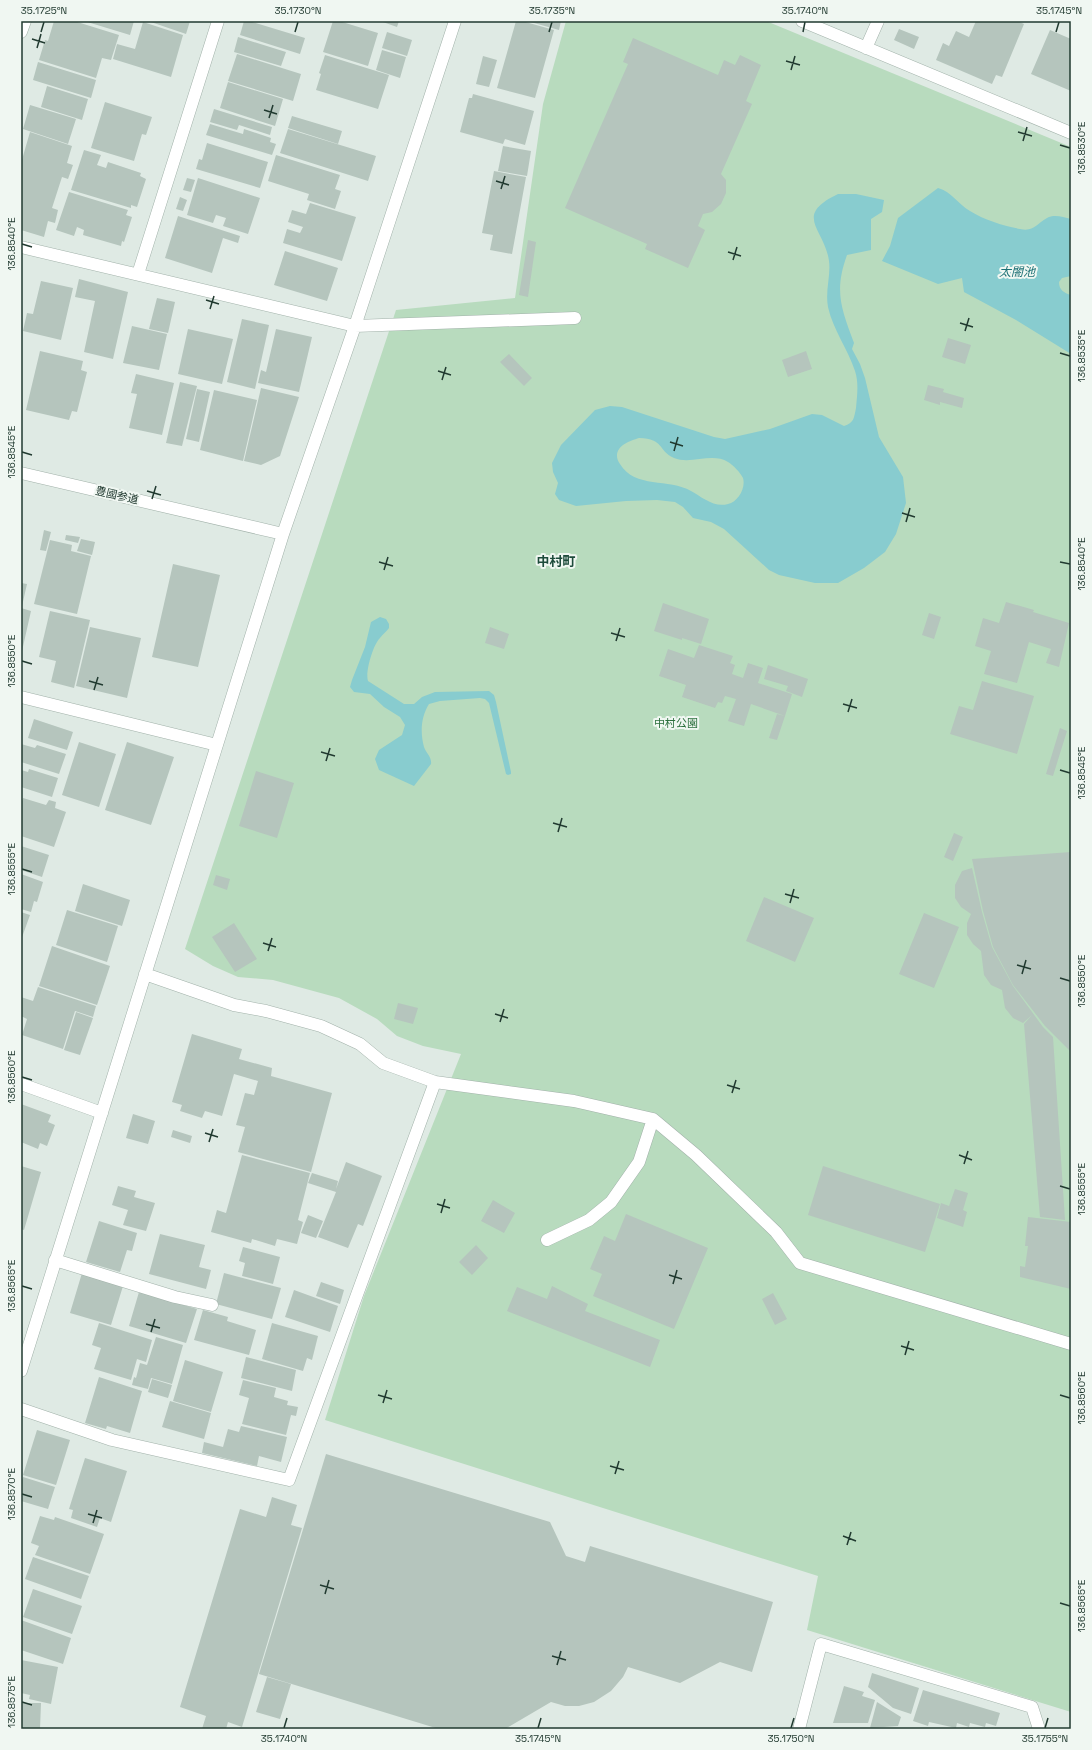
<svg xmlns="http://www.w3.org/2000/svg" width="1092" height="1750" viewBox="0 0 1092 1750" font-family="'Space Grotesk','Noto Sans JP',sans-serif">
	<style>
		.green { fill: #b8dbbe }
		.water { fill: #88cccf; fill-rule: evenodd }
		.building { fill: #b5c5bd }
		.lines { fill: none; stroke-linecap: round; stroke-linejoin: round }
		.minor-casing { stroke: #a2b2aa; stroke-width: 13 }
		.minor { stroke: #fff; stroke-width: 12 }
		.ticks { fill: none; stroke: #213a30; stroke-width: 1.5 }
		.labels { text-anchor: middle; stroke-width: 4; stroke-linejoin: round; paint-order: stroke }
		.street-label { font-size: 11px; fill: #213a30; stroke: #f0f7f2 }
		.park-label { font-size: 11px; fill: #2c703e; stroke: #f0f7f2 }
		.water-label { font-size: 12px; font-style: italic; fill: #1c7074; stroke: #f0f7f2 }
		.quarter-label { font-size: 13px; font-weight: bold; fill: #1d4b3b; stroke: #f0f7f2 }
		.neatline { fill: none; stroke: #213a30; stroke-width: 1.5 }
		.ticks-label { font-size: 10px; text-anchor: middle; fill: #213a30 }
	</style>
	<rect width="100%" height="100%" fill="#dfeae4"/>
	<path class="green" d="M566,21H766L1071,147V1712L807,1630L818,1576L325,1420L364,1296L461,1054L423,1046L397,1036L377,1019L339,998L273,980L238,977L213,966L185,949L396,310L515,298L543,104Z"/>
	<path class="water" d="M938,188C952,192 958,204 970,211C984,220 1004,226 1020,229C1034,232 1036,224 1047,218C1054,214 1063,217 1071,219V276L1062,278L1059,282C1059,290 1064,293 1071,295V354L1016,320L964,292L962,278L938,284L882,261L890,246L898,218Z
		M838,194H856L884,200L882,212L871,219V250L847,255C834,291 841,308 854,343L852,349L860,364L865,378L879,437L903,477L906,503L896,534L885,552L864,568L838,583H815L779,575L769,570L724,529L711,522L693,518L683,507L675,502L657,500L626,501L576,506L559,500L555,494L558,483L553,472L552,463L561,445L595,410L610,406L622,407L714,437L725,439L770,429L812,414L822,415L844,426C854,423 854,418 856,408C857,396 859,383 855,371C848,349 833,330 828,307C825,291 831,275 829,261C825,229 792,216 838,194ZM639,438C665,439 657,450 674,458C691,465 712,452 728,462C733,465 740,472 743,478C746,488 738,502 728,504C714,508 702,497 691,491C669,478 635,489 620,464C618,461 617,459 617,456C617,445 630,441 639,438Z
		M380,617L386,619L389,624V628C386,632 383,634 380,638C373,645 365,672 368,681L404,704H414L422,697L435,692L489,691L494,695L496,702L511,772V774L508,775L506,774L489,703L485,699L480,698L440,701L429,704C421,717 420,732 424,747C426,753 432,757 431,764L414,786L379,770L375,759L379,750L402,735L405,725L400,717L384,707L370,694L354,692L350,687L352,680L365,647L371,622Z"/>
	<path class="building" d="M54,21H74L119,35L111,60L102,58L96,78L39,60L45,40L48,41Z
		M84,21H134L130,35Z
		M148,21H190L186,34Z
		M244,21H249L305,38L300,54L240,35Z
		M333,21H339L378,33L368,66L323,52Z
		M380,21H399L397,27Z
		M516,21H522L554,30L535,98L497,88Z
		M527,21H561L559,30Z
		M976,21H1017L1024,24L1002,77L996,75L992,84L936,60L943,43L949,46L956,31L969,37Z
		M143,22L183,35L171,77L113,59L117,44L135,49Z
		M899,29L919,37L914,49L894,40Z
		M1050,30L1071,39V91L1031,74Z
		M387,32L412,40L407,56L382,48Z
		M238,37L286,52L281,66L234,52Z
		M633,38L718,75L724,60L735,65L740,55L761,65L746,101L752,104L721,174L726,180V193L721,204L712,212L703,214L698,226L705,230L688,268L645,249L647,244L565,208L628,64L623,62Z
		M382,50L406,57L400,78L376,70Z
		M237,54L301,74L293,101L228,81Z
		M325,55L389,75L378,109L316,90L321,74L319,73Z
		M483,56L497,60L489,87L476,84Z
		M38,62L96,80L91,98L33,80Z
		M228,82L283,99L275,126L220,108Z
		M47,86L88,99L82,120L41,107Z
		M473,94L534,111L525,145L505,139L503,144L460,132L469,98H472Z
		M105,102L152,117L146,135L142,134L134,161L91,148Z
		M30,105L76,119L68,144L23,129Z
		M214,109L272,127L270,135L239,125L237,130L210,122Z
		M292,116L342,131L338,144L288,128Z
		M210,124L243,134L244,129L271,138L270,142L276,144L272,155L206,135Z
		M288,129L376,156L368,181L280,153Z
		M30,132L72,146L67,163L73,165L68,179L62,177L52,208L58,210L55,223L48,221L44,237L21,230V163Z
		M207,143L268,162L260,188L196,169L199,159L202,160Z
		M503,146L531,151L527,176L498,171Z
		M84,150L101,155L97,165L106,168L108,162L141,173L140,176L146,179L137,207L131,205V208L71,190Z
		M276,155L340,175L335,189L341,191L335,209L307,200L309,194L268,181Z
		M494,171L526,177L512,254L490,250L493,235L482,233Z
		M187,178L195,180L191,192L183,190Z
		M198,178L260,198L248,234L223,226L226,218L216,215L213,223L187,215Z
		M69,192L128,210L126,215L132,217L124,242L122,241L121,246L83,235L84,230L77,227L74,236L56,230Z
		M180,197L187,200L183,211L176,209Z
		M310,203L356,217L342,261L283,243L287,229L300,233L303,227L288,222L292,210L306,214Z
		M178,216L240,236L238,243L223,238L212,273L165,258Z
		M528,240L536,242L528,297L519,295Z
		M285,251L338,268L327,301L274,285Z
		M79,279L128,292L113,359L84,352L95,301L75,297Z
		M41,281L73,288L61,340L23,331L27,313L33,314Z
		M157,298L175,302L168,333L149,329Z
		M242,319L269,325L255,389L227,382Z
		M132,326L167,334L159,370L123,363Z
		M188,329L233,339L222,384L178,374Z
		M276,329L312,337L299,392L258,383L261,370L266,372Z
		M948,338L971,345L965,364L942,357Z
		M40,351L83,361L81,370L87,372L77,412L72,411L69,420L26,410Z
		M806,351L812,369L788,377L782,360Z
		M509,354L532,378L524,386L500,362Z
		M136,374L174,383L162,435L129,428L137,394L131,393Z
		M180,382L197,386L182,446L166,443Z
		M928,385L944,389L943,392L964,398L962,408L940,402V405L924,400Z
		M261,388L299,397L280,456L261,465L244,461Z
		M197,389L210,392L199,442L186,439Z
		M214,390L257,400L243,461L200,450Z
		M44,530L51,532L46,551L40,550Z
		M66,535L80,537L78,543L65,540Z
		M81,539L95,542L92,555L77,551Z
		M50,540L72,545L71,551L91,556L77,614L34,604Z
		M173,564L220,575L198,667L152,657Z
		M21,583L27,584L22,606L21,605Z
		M1006,602L1034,610L1033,612L1069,623L1059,667L1046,663L1051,649L1029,642L1017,683L984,674L991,651L975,646L983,618L999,623Z
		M663,603L709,619L701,644L682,638V640L654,631Z
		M21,608L31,611L22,651H21Z
		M50,611L90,620L74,688L51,682L56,661L39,657Z
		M929,613L941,617L934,639L922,635Z
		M90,627L141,638L127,698L76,686Z
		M490,627L509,634L504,649L485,643Z
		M699,645L733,656L730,663L735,665L732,674L743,678L748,663L763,668L758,683L792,694L785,716L751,704L744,726L728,721L736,699L725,696L722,703L718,702L715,708L682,697L686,685L659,676L668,649L694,658Z
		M768,665L808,679L802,697L786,691L788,686L764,679Z
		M982,681L1034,696L1017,754L950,734L959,706L973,710Z
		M777,714L785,716L777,740L769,738Z
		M34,719L73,732L67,750L28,738Z
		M1060,728L1067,731L1053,776L1046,774Z
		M79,742L116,754L99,807L62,795Z
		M127,742L174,757L151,825L105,810Z
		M21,744L35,748L37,745L66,754L59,774L21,762Z
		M29,769L58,778L52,797L21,787V770L28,772Z
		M256,771L294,783L277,838L239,826Z
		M23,798L46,805L49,800L56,802L55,808L66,812L54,847L21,836V805Z
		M954,833L963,837L953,861L944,857Z
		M21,846L49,855L42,877L21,870Z
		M1071,852V1052L1045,1026L1013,985L993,947L983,911L972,859Z
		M972,868L982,912L992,947L1013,986L1043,1027L1053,1037L1065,1220L1040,1217L1024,1024L1032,1015L1023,1023L1013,1018L1005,1008L1002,990L991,985L984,975L981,951L973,944L967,935V923L971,914L961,907L955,898V885L962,871Z
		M21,874L43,882L37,902L34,901L31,912L21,909Z
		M216,875L230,879L227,890L213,885Z
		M83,884L130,900L122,926L75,911Z
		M764,897L814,918L795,962L746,941Z
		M67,910L118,926L107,962L56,945Z
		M21,912L30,915L21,940Z
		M924,913L959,927L934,988L899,974Z
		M234,923L257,959L235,972L212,937Z
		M52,946L110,966L97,1005L39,986Z
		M38,987L96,1006L93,1017L75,1011L63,1049L22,1035L27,1019L21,1016V997L33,1001Z
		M398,1003L418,1008L413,1024L394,1019Z
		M76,1012L93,1018L80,1055L64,1050Z
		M192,1034L242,1049L239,1059L272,1068L271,1076L332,1093L311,1172L238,1152L245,1127L236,1125L245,1093L254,1095L258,1081L234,1074L222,1116L205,1111L202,1118L180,1111L182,1105L172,1102Z
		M21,1104L51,1115L48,1122L55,1125L47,1146L40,1143L38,1149L21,1142Z
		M133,1114L155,1121L148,1144L126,1138Z
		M173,1130L192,1136L190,1143L171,1137Z
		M242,1155L310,1173L298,1220L303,1222L297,1244L277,1239L275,1246L252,1239L251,1243L211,1232L217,1210L226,1213Z
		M346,1162L382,1176L363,1226L358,1224L348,1248L318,1237L336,1192L308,1183L312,1173L338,1181L336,1189Z
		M21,1166L41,1172L24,1230L21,1229Z
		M823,1166L940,1204L925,1252L808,1215Z
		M118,1186L136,1191L134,1197L155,1203L146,1231L123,1225L128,1210L112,1205Z
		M955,1189L968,1193L963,1210L967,1212L963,1227L937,1218L941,1203L949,1206Z
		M493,1200L515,1213L504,1233L481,1221Z
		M626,1214L708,1248L674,1329L593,1296L602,1274L590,1269L604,1236L615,1241Z
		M308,1215L323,1221L316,1238L301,1233Z
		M1028,1217L1071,1222V1251L1051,1249L1071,1251V1289L1020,1277V1266L1025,1267L1028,1246H1025Z
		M99,1221L137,1233L132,1251L127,1250L120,1272L86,1262Z
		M160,1234L205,1245L199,1267L211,1270L206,1289L149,1274Z
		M476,1245L488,1258L472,1275L459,1262Z
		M243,1247L280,1257L273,1284L242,1276L245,1263L239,1261Z
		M82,1273L123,1286L111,1325L70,1313Z
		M224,1273L281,1288L272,1319L216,1304Z
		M321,1282L344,1290L340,1304L316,1296Z
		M552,1286L588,1304L585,1311L660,1340L650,1367L507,1311L517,1287L547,1299Z
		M294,1290L338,1306L330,1332L285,1317Z
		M139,1292L197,1309L186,1343L129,1326Z
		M773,1293L787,1319L775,1325L762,1299Z
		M203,1310L228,1317L227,1321L256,1330L249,1355L194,1340Z
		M99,1323L152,1340L146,1362L137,1359L131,1380L94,1369L101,1348L92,1345Z
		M272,1323L318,1336L312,1360L307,1358L303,1371L262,1359Z
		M156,1337L183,1345L172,1384L151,1378L148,1389L132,1385L134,1377L136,1378L140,1363L147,1365Z
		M246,1357L296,1370L292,1391L241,1378Z
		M185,1360L223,1372L211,1412L173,1401Z
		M99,1377L142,1391L130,1433L107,1426L106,1429L85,1423Z
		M152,1379L172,1385L168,1398L148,1392Z
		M243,1380L276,1388L274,1397L288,1401L287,1405L298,1407L296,1416L291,1415L286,1435L242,1424L249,1398L239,1395Z
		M170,1401L211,1413L204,1439L162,1427Z
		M241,1426L287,1437L281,1462L259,1456L257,1466L202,1453L204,1442L223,1447L228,1429L239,1432Z
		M37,1430L70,1440L56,1485L23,1475Z
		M326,1454L550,1522L566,1556L585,1562L590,1546L773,1602L752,1672L720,1662L680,1683L628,1667L623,1677L611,1691L594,1702L579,1706H565L551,1702L505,1729H439L259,1674Z
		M85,1458L127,1471L111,1522L100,1518L97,1527L71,1518L73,1510L69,1509Z
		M23,1477L55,1487L48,1509L21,1501V1483Z
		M272,1497L297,1505L291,1525L302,1528L242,1727L228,1722L226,1729H202L206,1716L180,1707L240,1509L266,1517Z
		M40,1516L54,1520L55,1517L104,1534L90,1574L35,1555L39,1546L31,1543Z
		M33,1557L89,1576L81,1599L25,1579Z
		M33,1589L82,1606L72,1634L23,1617Z
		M21,1620L71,1638L63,1664L21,1650Z
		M21,1660L58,1667L51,1704L29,1699L30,1695L21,1693Z
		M872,1673L919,1688L911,1714L893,1708L868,1687Z
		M267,1677L291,1684L280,1719L256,1712Z
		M844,1686L864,1692L862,1696L875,1700L868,1723H833Z
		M923,1690L1000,1713L996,1726L986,1723L985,1727L970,1723L969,1727L957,1723L956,1728L929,1722L928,1726L913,1721Z
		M877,1702L901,1717L898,1726L870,1728Z
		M21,1703H41L40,1729H21Z"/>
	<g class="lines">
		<g class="minor-casing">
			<path id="minor" d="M802,21L1071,133
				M21,32L25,21
				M866,48L878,21
				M21,247L355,326L575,318
				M138,274L218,21
				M21,473L283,534
				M21,697L217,745
				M145,974L234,1005L266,1011L321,1026L360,1044L383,1063L435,1082L574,1101L653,1119L696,1155L776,1232L800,1263L1071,1344
				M21,1084L102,1113
				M547,1240L589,1220L611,1202L639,1162L653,1119
				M55,1260L175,1297L212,1305
				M21,1371L283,534L355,326L455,21
				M21,1409L112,1440L289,1480L435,1082
				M799,1729L821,1644L1032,1707L1039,1729"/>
		</g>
		<use href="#minor" class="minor"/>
	</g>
	<path class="ticks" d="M41,32L44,22M295,32L298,22M549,32L552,22M803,32L805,22M1056,32L1059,22M32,39L45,43M37,48L41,34M786,61L800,65M791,70L795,56M264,110L277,114M269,118L273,105M1018,132L1032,136M1023,141L1027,127M1060,145L1070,148M496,181L509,185M501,189L505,176M22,244L32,247M728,252L741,256M733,260L737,247M206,300L219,304M210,309L214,296M960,323L973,327M965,331L969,318M1060,353L1070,356M438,371L451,375M442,380L446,367M670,442L683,446M674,451L678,437M22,452L32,455M147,491L161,495M152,499L156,486M902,513L915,517M906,522L910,508M379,562L393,566M1060,562L1070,564M384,570L388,557M611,633L625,637M616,641L620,628M22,661L32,664M89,681L103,685M94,690L98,677M843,704L857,708M848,712L852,699M321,752L335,756M326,761L330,748M1060,770L1070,773M553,823L567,827M558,832L562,818M22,869L32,872M785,894L799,898M790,903L794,889M263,943L276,947M268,951L272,938M1017,965L1031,969M1022,974L1026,960M1060,978L1070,981M495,1014L508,1018M500,1022L504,1009M22,1077L32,1080M727,1085L740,1089M732,1093L736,1080M205,1133L218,1137M209,1142L213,1129M959,1155L972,1160M964,1164L968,1151M1060,1186L1070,1189M437,1204L450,1208M441,1213L445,1199M669,1275L682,1279M673,1284L677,1270M22,1286L32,1289M146,1324L160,1328M151,1332L155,1319M901,1346L914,1350M905,1355L909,1341M378,1395L392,1399M1060,1395L1070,1398M383,1403L387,1390M610,1466L624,1470M615,1474L619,1461M22,1494L32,1497M88,1514L102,1518M93,1523L97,1510M843,1536L856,1541M847,1545L851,1532M320,1585L334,1589M325,1594L329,1580M1060,1603L1070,1606M552,1656L566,1660M557,1665L561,1651M22,1702L32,1705M284,1728L287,1718M538,1728L541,1718M791,1728L794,1718M1045,1728L1048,1718"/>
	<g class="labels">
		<g class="street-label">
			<text transform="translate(117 495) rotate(13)" y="4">豊國参道</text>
		</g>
		<g class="park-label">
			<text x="676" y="727">中村公園</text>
		</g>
		<g class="water-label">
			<text x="1017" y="276">太閤池</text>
		</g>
		<g class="quarter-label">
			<text x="556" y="566">中村町</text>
		</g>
	</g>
	<rect width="1092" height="1750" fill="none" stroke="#f0f7f2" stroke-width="44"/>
	<rect x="22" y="22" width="1048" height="1706" class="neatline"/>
	<g class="ticks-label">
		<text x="44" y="14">35.1725°N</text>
		<text x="298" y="14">35.1730°N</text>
		<text x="552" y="14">35.1735°N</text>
		<text x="805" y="14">35.1740°N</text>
		<text x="1059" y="14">35.1745°N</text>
		<text transform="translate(1081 148) rotate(-90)" y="4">136.8530°E</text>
		<text transform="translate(11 244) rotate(-90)" y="4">136.8540°E</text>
		<text transform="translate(1081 356) rotate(-90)" y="4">136.8535°E</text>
		<text transform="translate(11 452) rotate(-90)" y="4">136.8545°E</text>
		<text transform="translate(1081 564) rotate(-90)" y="4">136.8540°E</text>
		<text transform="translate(11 661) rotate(-90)" y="4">136.8550°E</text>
		<text transform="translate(1081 773) rotate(-90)" y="4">136.8545°E</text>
		<text transform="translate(11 869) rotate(-90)" y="4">136.8555°E</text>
		<text transform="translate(1081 981) rotate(-90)" y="4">136.8550°E</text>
		<text transform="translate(11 1077) rotate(-90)" y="4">136.8560°E</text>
		<text transform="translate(1081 1189) rotate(-90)" y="4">136.8555°E</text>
		<text transform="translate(11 1286) rotate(-90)" y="4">136.8565°E</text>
		<text transform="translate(1081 1398) rotate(-90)" y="4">136.8560°E</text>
		<text transform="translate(11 1494) rotate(-90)" y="4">136.8570°E</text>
		<text transform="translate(1081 1606) rotate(-90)" y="4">136.8565°E</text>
		<text transform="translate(11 1702) rotate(-90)" y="4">136.8575°E</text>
		<text x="284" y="1742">35.1740°N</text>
		<text x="538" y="1742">35.1745°N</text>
		<text x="791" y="1742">35.1750°N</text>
		<text x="1045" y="1742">35.1755°N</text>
	</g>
</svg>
